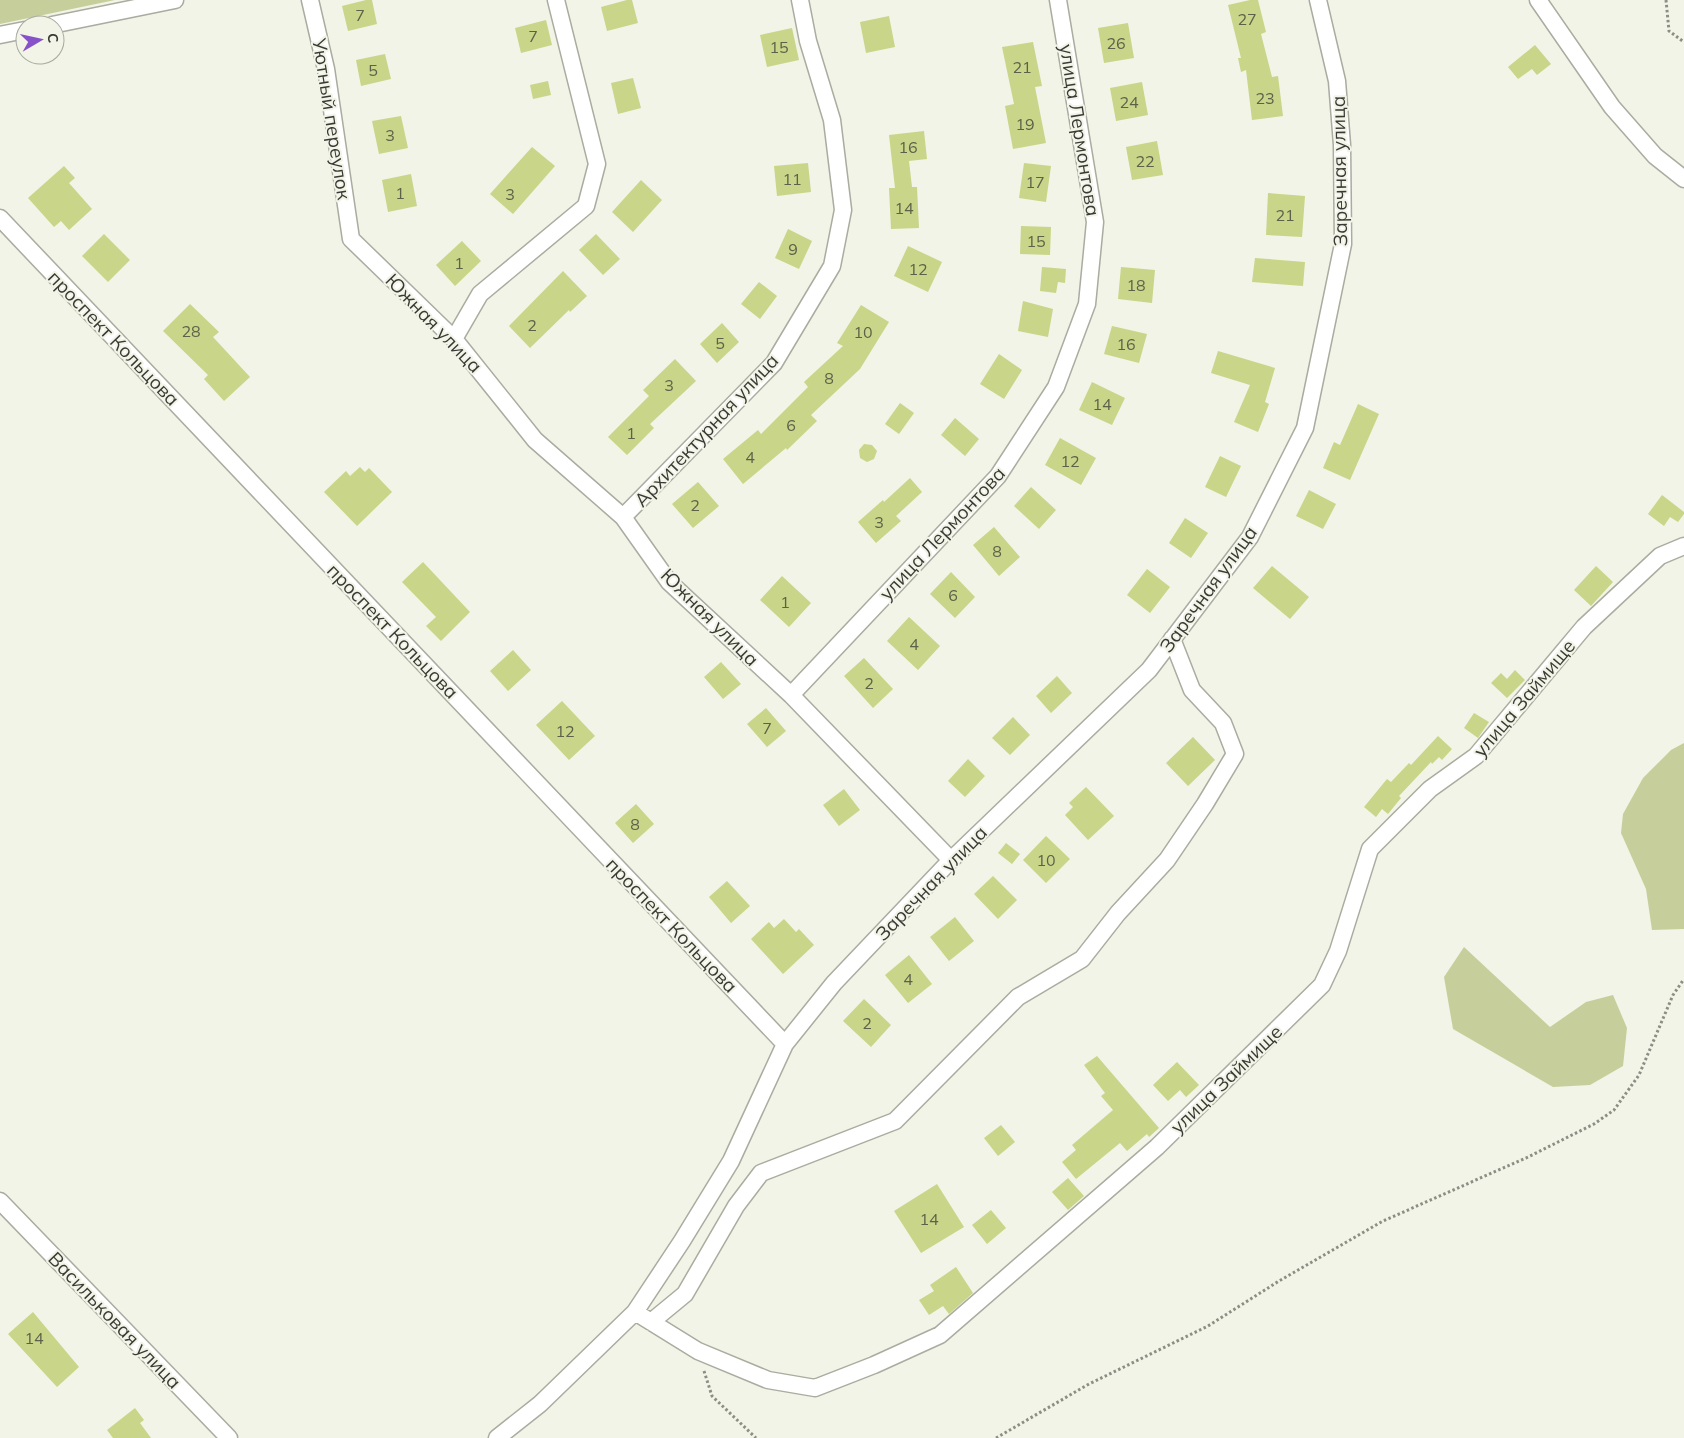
<svg xmlns="http://www.w3.org/2000/svg" width="1684" height="1438" viewBox="0 0 1684 1438" font-family="Mulish,sans-serif">
	<style>
		.green { fill: #c6cf9b }
		.building { fill: #c9d588 }
		.lines { fill: none; stroke-linecap: round; stroke-linejoin: round }
		.minor-casing { stroke: #a9ac9f; stroke-width: 19 }
		.path { stroke: #8c8e85; stroke-width: 3; stroke-dasharray: 2.5 2.5; stroke-linecap: butt }
		.minor { stroke: #fff; stroke-width: 16 }
		.labels { text-anchor: middle; stroke-width: 4; stroke-linejoin: round; paint-order: stroke }
		.number-label { font-size: 16px; fill: #5d614a }
		.street-label { font-size: 19px; fill: #393a35; stroke: #f1f4e6 }
	</style>
	<rect width="100%" height="100%" fill="#f1f4e6"/>
	<path class="green" d="M0,0H115L0,24Z
		M1684,743V929L1652,930L1646,889L1621,833L1623,814L1643,778L1671,750Z
		M1464,947L1550,1027L1586,1002L1613,995L1627,1028L1623,1066L1590,1085L1553,1087L1453,1029L1444,977Z"/>
	<path class="building" d="M366,0H372L377,24L348,31L342,6Z
		M627,0H632L638,23L607,31L601,7Z
		M1250,0H1258L1266,32L1261,34L1272,77L1278,76L1283,116L1252,120L1246,70L1241,72L1238,58H1241L1228,5Z
		M889,16L895,47L866,53L860,22Z
		M546,20L552,45L521,53L515,28Z
		M1128,23L1134,58L1104,63L1098,28Z
		M792,28L799,60L767,67L760,35Z
		M1033,42L1042,86L1035,87L1046,143L1013,149L1005,106L1014,104L1002,47Z
		M1535,45L1551,64L1537,75L1532,69L1518,79L1508,67Z
		M385,54L391,79L361,86L356,60Z
		M633,78L641,108L618,114L611,83Z
		M548,81L551,95L533,99L530,85Z
		M1142,82L1148,115L1116,121L1110,88Z
		M401,116L408,148L379,154L372,121Z
		M924,131L927,159L909,161L912,187H917L919,228L891,229L889,188H895L889,135Z
		M1157,141L1163,175L1132,180L1126,147Z
		M532,147L555,166L513,214L490,194Z
		M808,163L811,192L777,196L774,166Z
		M1024,163L1051,166L1046,202L1019,198Z
		M64,166L75,178L69,183L92,209L69,230L61,221L54,227L28,198Z
		M411,174L417,206L388,212L382,180Z
		M641,180L662,200L633,232L612,212Z
		M1268,193L1305,196L1302,237L1266,235Z
		M1021,226L1051,227L1050,255L1020,254Z
		M788,229L812,241L799,269L775,258Z
		M104,234L130,260L108,282L82,256Z
		M596,234L620,259L603,275L579,250Z
		M462,241L481,261L455,286L436,265Z
		M908,246L942,262L928,292L894,276Z
		M1255,258L1305,262L1303,286L1252,282Z
		M1042,267L1066,269L1065,283L1058,282L1056,293L1040,291Z
		M1121,267L1155,270L1152,303L1118,299Z
		M563,271L587,296L570,312L569,310L530,348L509,326Z
		M759,282L777,296L760,319L741,304Z
		M1023,301L1053,309L1048,337L1018,331Z
		M190,304L219,332L213,337L250,377L224,401L204,379L208,375L163,331Z
		M861,305L889,322L860,369L811,415L817,421L787,450L786,448L743,484L723,459L758,430L761,434L808,387L804,382L843,346L837,343Z
		M722,323L739,342L717,363L700,344Z
		M1112,326L1147,334L1139,363L1104,354Z
		M1218,351L1275,368L1265,402L1269,404L1258,432L1234,422L1250,385L1211,373Z
		M999,354L1022,370L1004,399L980,384Z
		M675,359L696,381L650,424L654,428L627,455L608,437L649,396L643,390Z
		M1092,382L1125,398L1112,425L1079,410Z
		M900,403L914,413L899,434L885,424Z
		M1358,404L1379,414L1350,480L1323,468L1334,442L1340,445Z
		M955,418L979,439L965,456L941,435Z
		M1060,438L1096,458L1081,485L1045,465Z
		M864,444L872,445L877,451L874,459L867,462L860,458L859,450Z
		M1220,456L1241,466L1226,497L1205,487Z
		M360,467L365,472L369,468L392,492L357,526L324,492L346,471L350,476Z
		M910,478L922,492L896,516L901,521L876,543L858,522L883,500L884,502Z
		M698,482L719,506L693,528L672,504Z
		M1031,487L1056,510L1039,529L1014,506Z
		M1309,490L1336,504L1323,529L1296,516Z
		M1662,495L1684,512V514L1678,522L1670,517L1664,526L1648,514Z
		M1185,518L1208,533L1191,558L1169,543Z
		M994,527L1020,557L999,576L973,545Z
		M423,562L470,612L441,641L426,626L436,617L402,582Z
		M1272,566L1309,597L1290,619L1253,588Z
		M1596,566L1613,582L1591,606L1574,590Z
		M1147,569L1170,587L1150,613L1127,595Z
		M951,572L975,597L955,618L930,594Z
		M782,576L811,603L789,627L760,600Z
		M909,617L940,646L918,670L887,641Z
		M513,650L531,670L508,691L490,671Z
		M864,658L893,689L873,708L844,676Z
		M721,662L741,684L723,699L704,677Z
		M1515,670L1525,680L1507,698L1491,683L1501,673L1507,679Z
		M1057,676L1072,693L1051,713L1036,696Z
		M562,701L595,736L569,760L536,725Z
		M766,708L786,731L767,747L747,724Z
		M1474,713L1489,722L1478,738L1464,728Z
		M1013,717L1030,735L1010,755L992,738Z
		M1438,736L1452,749L1442,760L1439,757L1432,764L1431,762L1399,796L1401,798L1388,814L1382,809L1376,817L1364,807L1387,779L1391,782L1409,763L1411,765Z
		M1193,737L1215,760L1188,786L1166,763Z
		M968,759L985,776L965,797L948,781Z
		M1086,787L1114,816L1088,840L1065,815L1073,807L1069,803Z
		M844,789L860,810L839,826L823,805Z
		M636,804L654,824L633,843L615,823Z
		M1046,836L1070,859L1046,883L1023,860Z
		M1006,843L1020,854L1012,864L998,853Z
		M993,876L1017,900L998,919L974,894Z
		M727,881L750,906L731,923L709,897Z
		M955,917L974,941L949,961L930,937Z
		M784,919L796,932L799,929L814,945L783,974L751,939L769,922L774,928Z
		M909,955L932,984L908,1003L885,975Z
		M864,999L891,1025L871,1047L843,1021Z
		M1097,1056L1159,1128L1149,1137L1147,1134L1127,1151L1120,1143L1076,1179L1062,1162L1076,1150L1072,1145L1113,1110L1101,1096L1105,1093L1084,1065Z
		M1177,1062L1199,1085L1186,1097L1180,1090L1168,1101L1153,1085Z
		M1001,1125L1015,1142L998,1156L984,1138Z
		M1068,1178L1084,1196L1068,1210L1052,1192Z
		M937,1184L964,1227L921,1253L894,1211Z
		M991,1210L1006,1228L987,1244L972,1225Z
		M956,1267L973,1293L949,1314L943,1306L929,1315L919,1300L934,1291L930,1285Z
		M33,1312L79,1367L57,1387L8,1334Z
		M135,1408L144,1420L140,1423L151,1438H113L107,1430Z"/>
	<g class="lines">
		<g class="minor-casing">
			<path id="minor" d="M310,0L326,69L351,239L454,339L535,440L623,517L669,582L791,695L951,860
				M1538,0L1612,107L1655,156L1684,179
				M52,25L175,0
				M0,35L25,30
				M0,218L785,1044
				M454,339L480,294L586,206L597,164L556,0
				M623,517L774,363L832,266L843,210L832,120L808,41L800,0
				M791,695L998,476L1056,387L1087,304L1095,222L1058,0
				M0,1201L229,1438
				M635,1312L698,1351L768,1380L815,1388L874,1365L940,1335L1157,1147L1322,985L1338,951L1370,849L1430,789L1476,756L1584,627L1660,556L1684,546
				M651,1322L685,1294L736,1206L761,1173L895,1121L1018,997L1082,959L1118,913L1167,860L1205,804L1235,754L1223,723L1192,690L1172,639
				M497,1438L540,1404L635,1312L682,1241L731,1161L785,1044L834,983L951,860L1149,670L1250,537L1305,428L1343,244L1342,145L1337,81L1318,0"/>
		</g>
		<path class="path" d="M1666,0L1669,31L1684,42
			M704,1371L712,1396L756,1438
			M996,1438L1089,1384L1208,1326L1279,1281L1383,1221L1528,1157L1594,1124L1614,1110L1639,1075L1673,995L1684,979"/>
		<use href="#minor" class="minor"/>
	</g>
	<g class="labels">
		<g class="number-label">
			<text x="360" y="21">7</text>
			<text x="1247" y="25">27</text>
			<text x="533" y="42">7</text>
			<text x="1116" y="49">26</text>
			<text x="779" y="53">15</text>
			<text x="1022" y="73">21</text>
			<text x="373" y="76">5</text>
			<text x="1265" y="104">23</text>
			<text x="1129" y="108">24</text>
			<text x="1025" y="130">19</text>
			<text x="390" y="141">3</text>
			<text x="908" y="153">16</text>
			<text x="1145" y="167">22</text>
			<text x="792" y="185">11</text>
			<text x="1035" y="188">17</text>
			<text x="400" y="199">1</text>
			<text x="510" y="200">3</text>
			<text x="904" y="214">14</text>
			<text x="1285" y="221">21</text>
			<text x="1036" y="247">15</text>
			<text x="793" y="255">9</text>
			<text x="459" y="269">1</text>
			<text x="918" y="275">12</text>
			<text x="1136" y="291">18</text>
			<text x="532" y="331">2</text>
			<text x="191" y="337">28</text>
			<text x="863" y="338">10</text>
			<text x="720" y="349">5</text>
			<text x="1126" y="350">16</text>
			<text x="829" y="384">8</text>
			<text x="669" y="391">3</text>
			<text x="1102" y="410">14</text>
			<text x="791" y="431">6</text>
			<text x="631" y="439">1</text>
			<text x="750" y="463">4</text>
			<text x="1070" y="467">12</text>
			<text x="695" y="511">2</text>
			<text x="879" y="528">3</text>
			<text x="997" y="557">8</text>
			<text x="953" y="601">6</text>
			<text x="785" y="608">1</text>
			<text x="914" y="650">4</text>
			<text x="869" y="689">2</text>
			<text x="767" y="734">7</text>
			<text x="565" y="737">12</text>
			<text x="635" y="830">8</text>
			<text x="1046" y="866">10</text>
			<text x="908" y="985">4</text>
			<text x="867" y="1029">2</text>
			<text x="929" y="1225">14</text>
			<text x="34" y="1344">14</text>
		</g>
		<g class="street-label">
			<text transform="translate(332 119) rotate(81)" y="7">Уютный переулок</text>
			<text transform="translate(1080 130) rotate(81)" y="7">улица Лермонтова</text>
			<text transform="translate(1339 171) rotate(-91)" y="7">Заречная улица</text>
			<text transform="translate(434 323) rotate(46)" y="7">Южная улица</text>
			<text transform="translate(114 338) rotate(46)" y="7">проспект Кольцова</text>
			<text transform="translate(706 430) rotate(-47)" y="7">Архитектурная улица</text>
			<text transform="translate(942 533) rotate(-47)" y="7">улица Лермонтова</text>
			<text transform="translate(1208 589) rotate(-54)" y="7">Заречная улица</text>
			<text transform="translate(710 617) rotate(45)" y="7">Южная улица</text>
			<text transform="translate(393 631) rotate(46)" y="7">проспект Кольцова</text>
			<text transform="translate(1524 698) rotate(-50)" y="7">улица Займище</text>
			<text transform="translate(931 883) rotate(-46)" y="7">Заречная улица</text>
			<text transform="translate(672 925) rotate(46)" y="7">проспект Кольцова</text>
			<text transform="translate(1226 1079) rotate(-44)" y="7">улица Займище</text>
			<text transform="translate(115 1320) rotate(46)" y="7">Васильковая улица</text>
		</g>
	</g>
	<g transform="translate(40 40) rotate(81)"><circle r="24" fill="#f1f4e6" stroke="#a7aa9f"/>
	<path d="M0-4L9 19L0 12L-9 19Z" fill="#8751c9"/>
	<text y="-8" font-size="14" font-weight="bold" text-anchor="middle" fill="#393a35">С</text>
	</g>
</svg>
